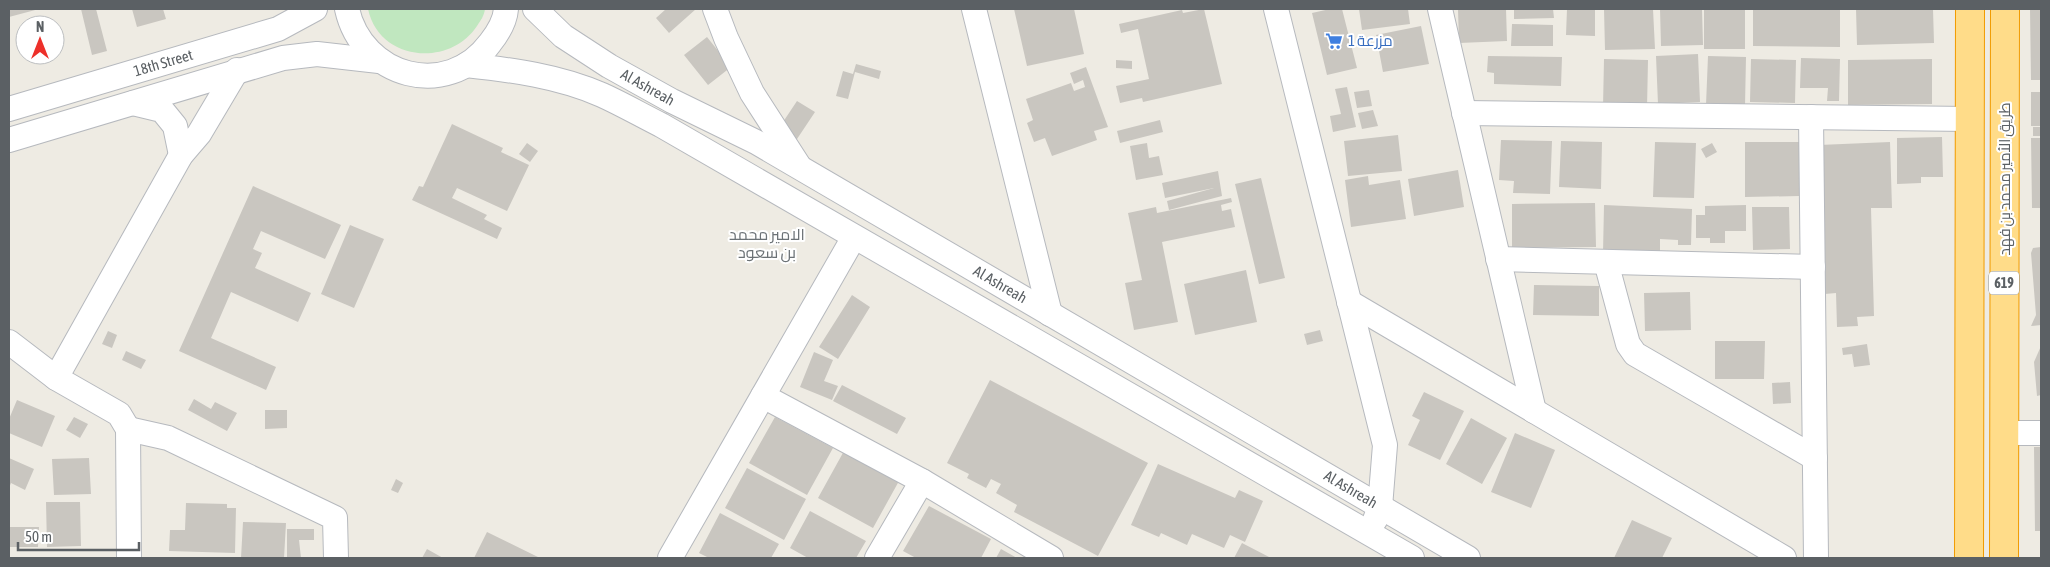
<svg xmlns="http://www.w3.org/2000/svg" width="2050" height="567" viewBox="0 0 2050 567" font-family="'Asap Condensed',Cairo,sans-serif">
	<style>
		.green { fill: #c0e7bf }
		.building { fill: #c9c6c0 }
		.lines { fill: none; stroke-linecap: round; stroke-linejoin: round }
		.minor-casing { stroke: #b6b9be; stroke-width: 26 }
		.highway-casing { stroke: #f19b00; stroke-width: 30 }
		.minor { stroke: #fff; stroke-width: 24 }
		.highway { stroke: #ffdc89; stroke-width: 28 }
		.labels { text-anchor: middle; stroke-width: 4; stroke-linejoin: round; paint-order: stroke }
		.shield { fill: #fff; stroke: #8c9092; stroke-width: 1 }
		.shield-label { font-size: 14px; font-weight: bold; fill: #5b6064 }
		.shop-label { font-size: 15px; fill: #366cbe; stroke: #fff; text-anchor: start }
		.street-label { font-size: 15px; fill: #5b6064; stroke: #fff }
		.neighbourhood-label { font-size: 16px; fill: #6c7276; stroke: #fff }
	</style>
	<rect width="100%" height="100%" fill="#eeebe3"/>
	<path class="green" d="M368,9H485C484,16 481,20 477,26C449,68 379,61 368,9Z"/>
	<path class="building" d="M9,9H39L9,17Z
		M81,9H96L107,51L92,55Z
		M132,9H163L166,19L137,27Z
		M666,9H696L669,33L656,18Z
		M1014,9H1074L1084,54L1027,66Z
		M1204,9L1222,84L1143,102L1142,98L1120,103L1116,86L1149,79L1138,29L1121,33L1119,24L1182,10L1183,13Z
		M1330,9H1342L1357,68L1327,75L1312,13Z
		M1359,9H1408L1410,24L1362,30Z
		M1458,9H1506L1507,41L1459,43Z
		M1514,9H1553L1554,18L1514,19Z
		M1567,9H1595V36L1566,35Z
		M1604,9H1653L1655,49L1605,50Z
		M1660,9H1702L1703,45L1661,46Z
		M1704,9H1745V49H1704Z
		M1753,9H1840V47L1753,46Z
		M1856,9H1933L1934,43L1857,45Z
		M2030,9H2041V80H2031Z
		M1512,24L1553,25V46H1511Z
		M1421,26L1429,64L1383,72L1376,35Z
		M707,37L731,67L708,85L684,55Z
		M1698,54L1700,102L1658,104L1656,56Z
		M1488,56L1562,57L1561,86L1494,84V73L1487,72Z
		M1708,56L1746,57L1745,106L1706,105Z
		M1801,58L1840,59L1839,101H1827L1828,88H1800Z
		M1604,59L1648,60L1647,108L1603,107Z
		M1751,59L1796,60L1795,103L1750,102Z
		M1932,59V104L1848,105V60Z
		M1116,60L1132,61V69L1116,68Z
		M856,64L881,71L879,79L855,72L848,99L836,96L843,71L853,74Z
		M1086,67L1108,127L1094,131L1097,140L1052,156L1045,138L1034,142L1027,123L1033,120L1026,99L1071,83L1074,91L1085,87L1083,80L1074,84L1070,73Z
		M1347,87L1356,127L1333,132L1330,116L1341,114L1335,89Z
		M1369,90L1372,106L1357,108L1354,92Z
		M2031,92H2041V126H2031Z
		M797,101L815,112L795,142L777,131Z
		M1373,110L1378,126L1362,129L1358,113Z
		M1160,120L1163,132L1120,143L1117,131Z
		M452,124L503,148L501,152L529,165L507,211L457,188L452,198L487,215L484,219L502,228L497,239L412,200L419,186L423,187Z
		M2033,127H2041V136H2033Z
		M1398,135L1402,171L1348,176L1344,141Z
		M1942,137L1943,177H1921V183L1897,184V138Z
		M2031,138H2041V208H2032Z
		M1501,140L1552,141L1550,194L1513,193L1514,181L1499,180Z
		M1561,141L1602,142L1601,189L1559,187Z
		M1655,142L1696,143L1694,198L1653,197Z
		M1745,142H1799V196L1745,197Z
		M1890,142L1892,208H1871L1874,316L1857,317L1858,326L1837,327L1836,293L1825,294L1819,145Z
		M527,143L538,151L530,162L519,154Z
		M1147,143L1149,158L1159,156L1163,175L1136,180L1130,146Z
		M1712,143L1717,152L1706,158L1701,149Z
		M1458,170L1464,207L1414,216L1408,179Z
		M1218,171L1222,196L1169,210L1167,201L1214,188L1165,198L1162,183Z
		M1368,176L1369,185L1400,180L1406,219L1351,227L1345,180Z
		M1261,178L1285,278L1259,284L1235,184Z
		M253,186L341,225L325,259L261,231L253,249L262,253L255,268L311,293L298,322L231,292L211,338L276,367L266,390L179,351Z
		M1231,198L1232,202L1221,205L1222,211L1231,209L1235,227L1162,242L1178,322L1134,330L1125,283L1142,280L1128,213L1156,207L1157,213Z
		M1595,203L1596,247L1512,248V204Z
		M1604,205L1692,209L1691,245H1678V240L1660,239V254L1603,253Z
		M1746,205V231H1725V243H1710V238H1696V215H1705V206Z
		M1752,207H1789L1790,249L1753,250Z
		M350,225L384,239L354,308L321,294Z
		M2041,247V325L2031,326L2036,315L2031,253L2033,248Z
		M1246,270L1257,322L1195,335L1184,284Z
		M1534,285L1599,286V316L1533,315Z
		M1690,292L1691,330L1645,331L1644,293Z
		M852,295L870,307L838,359L819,347Z
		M1320,330L1323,341L1307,345L1304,334Z
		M108,331L117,335L112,348L102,344Z
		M1715,341H1765L1764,379H1715Z
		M1867,344L1870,365L1854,367L1852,354L1843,355L1842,348Z
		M2041,346V395L2037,396L2034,362Z
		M126,351L146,360L141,369L122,360Z
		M814,352L833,360L824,381L838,386L832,400L800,387Z
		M990,380L1148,463L1098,556L1014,512L1017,505L996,493L1001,484L991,479L986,488L967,478L969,474L947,463Z
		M1790,382L1791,403L1773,404L1772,383Z
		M842,385L906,418L897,434L833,401Z
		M1424,392L1464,411L1440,460L1408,445L1420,420L1412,416Z
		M194,399L211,409L215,402L237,413L227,431L188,410Z
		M17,400L55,416L42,447L9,433V419Z
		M265,410H287V428L265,429Z
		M74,417L88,424L80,438L66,430Z
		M775,417L833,448L807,495L749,463Z
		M1471,418L1507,438L1482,484L1446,464Z
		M1515,433L1555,450L1531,508L1491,492Z
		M2034,447H2041V531H2035Z
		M844,451L899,481L873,528L818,498Z
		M9,458L34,469L25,490L11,483L9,488Z
		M89,458L91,494L54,495L52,459Z
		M1158,464L1235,498L1239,490L1263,501L1245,542L1230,535L1224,548L1192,534L1187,545L1161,533L1159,537L1131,525Z
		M747,468L806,499L784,540L725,508Z
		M396,479L403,483L398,493L391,490Z
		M46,502H80L81,546L47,547Z
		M186,503L227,504V508H236L235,553L169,551L170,530H185Z
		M929,506L991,539L981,558H916L903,551Z
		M810,511L866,541L856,558H808L790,548Z
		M720,513L779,544L771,558H709L699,553Z
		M1632,520L1672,538L1662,558H1614Z
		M243,522L286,523L284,558H241Z
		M9,527H39L38,547H9Z
		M287,529H314V540H299L301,558H287Z
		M487,532L540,558H474Z
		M1242,543L1271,558H1234Z
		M427,549L443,558H422Z
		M1001,549L1017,558H996Z"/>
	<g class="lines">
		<g class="minor-casing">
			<g id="minor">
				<path d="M347,9C362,77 447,101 490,43C498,33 505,22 506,9"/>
				<path id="s1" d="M535,9L563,36L609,66L672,101L756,142L1468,558"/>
				<path d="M715,9L726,38L752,93L799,166"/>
				<path d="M974,9L1050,314"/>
				<path d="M1276,9L1385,445L1380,507L1375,520"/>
				<path d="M1440,9L1534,411"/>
				<path d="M466,65C512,70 559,76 602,95C622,104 641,115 661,125L1412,558"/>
				<path d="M133,103L162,110L175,126L181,155"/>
				<path id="s2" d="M9,109L278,29L315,9"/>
				<path d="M1464,113L1969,119"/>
				<path d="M1811,117L1816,558"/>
				<path d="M9,140L283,58L317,54L379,61"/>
				<path d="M1498,259L1813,267"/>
				<path d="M1606,262L1628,344L1635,354L1815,458"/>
				<path d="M1349,302L1784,558"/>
				<path d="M9,342L56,378L119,414L128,429L129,558"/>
				<path d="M56,378L181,155L199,134L237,70"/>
				<path d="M763,396L922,481L1051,558"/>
				<path d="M128,429L168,438L335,518L336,558"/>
				<path d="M2004,433H2041"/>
				<path d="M670,558L854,237"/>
				<path d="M877,558L922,481"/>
			</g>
		</g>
		<g class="highway-casing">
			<path id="highway" d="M1969,558L1970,9
				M2004,558L2005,9"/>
		</g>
		<use href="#minor" class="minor"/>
		<use href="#highway" class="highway"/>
	</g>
	<defs>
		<g id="supermarket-bare" transform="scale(1.35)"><path d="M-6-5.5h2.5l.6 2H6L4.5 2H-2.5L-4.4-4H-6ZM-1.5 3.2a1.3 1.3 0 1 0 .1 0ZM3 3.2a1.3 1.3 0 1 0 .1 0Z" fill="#3f7fe0" stroke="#fff" stroke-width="2.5" paint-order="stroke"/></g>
	</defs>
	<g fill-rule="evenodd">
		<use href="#supermarket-bare" x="1334" y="41"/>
	</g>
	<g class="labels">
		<rect class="shield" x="1989" y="271.5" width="30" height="23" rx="4"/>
		<g class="shield-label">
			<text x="2004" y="288">619</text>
		</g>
		<g class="shop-label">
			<text x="1348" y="46">مزرعة 1</text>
		</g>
		<g class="street-label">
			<text dy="5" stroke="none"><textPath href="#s2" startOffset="161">18th Street</textPath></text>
			<text dy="5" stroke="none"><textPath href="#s1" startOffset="138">Al Ashreah</textPath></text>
			<text transform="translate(2005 179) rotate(-90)" y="5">طريق الأمير محمد بن فهد</text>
			<text dy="5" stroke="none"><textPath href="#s1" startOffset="542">Al Ashreah</textPath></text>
			<text dy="5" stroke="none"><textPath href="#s1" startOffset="948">Al Ashreah</textPath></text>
		</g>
		<g class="neighbourhood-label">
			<text x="767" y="240">الامير محمد<tspan x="767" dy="18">بن سعود</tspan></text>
		</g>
	</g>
	<rect width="2050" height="567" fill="none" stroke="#5b6064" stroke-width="20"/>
	<g transform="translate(40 40)"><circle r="24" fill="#ffffff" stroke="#bdbfc1"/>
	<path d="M0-4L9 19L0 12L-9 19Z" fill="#ed302a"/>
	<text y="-8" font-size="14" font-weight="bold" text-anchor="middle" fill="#5b6064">N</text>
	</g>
	<path d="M18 542v8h121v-8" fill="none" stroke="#5b6064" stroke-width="2.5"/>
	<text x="25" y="542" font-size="15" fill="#5b6064" stroke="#ffffff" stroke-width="4" paint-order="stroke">50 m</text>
</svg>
